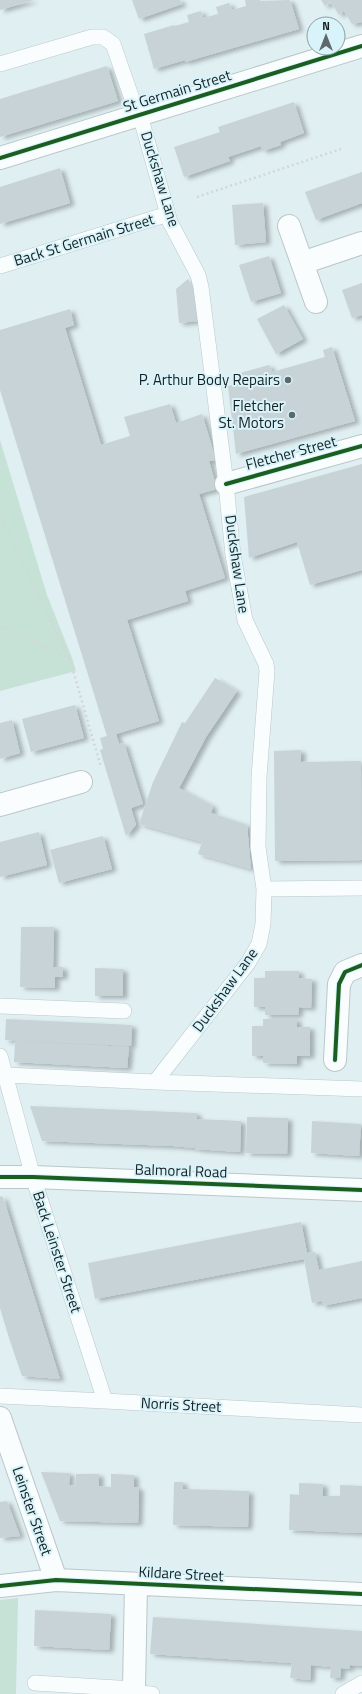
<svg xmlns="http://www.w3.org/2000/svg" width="362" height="1694" viewBox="0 0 362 1694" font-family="'Titillium Web',sans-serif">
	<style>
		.green { fill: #c6e1d6 }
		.building { fill: #c8d3d7; filter: url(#shadow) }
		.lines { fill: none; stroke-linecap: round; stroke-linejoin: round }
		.service-casing { stroke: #bbc7ca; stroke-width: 16 }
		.minor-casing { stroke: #bbc7ca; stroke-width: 24 }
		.path { stroke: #d2d7d8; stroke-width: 2.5; stroke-dasharray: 2 3; stroke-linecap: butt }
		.service { stroke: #fafdfd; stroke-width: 15 }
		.minor { stroke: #fafdfd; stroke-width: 22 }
		.cycleway-casing { stroke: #d8f4fa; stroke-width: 6 }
		.cycleway { stroke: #1b5e20; stroke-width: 4 }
		.poi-dot { fill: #5d686b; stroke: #d8f4fa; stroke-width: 1.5 }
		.labels { text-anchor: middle; stroke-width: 4; stroke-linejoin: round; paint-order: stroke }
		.street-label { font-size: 15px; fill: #162022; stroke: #d8f4fa }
		.poi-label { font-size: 15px; fill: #162022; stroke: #d8f4fa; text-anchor: end }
	</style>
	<defs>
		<filter id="shadow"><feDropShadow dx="4.5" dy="2.5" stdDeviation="2" flood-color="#0004"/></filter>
	</defs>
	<rect width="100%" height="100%" fill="#e0eff2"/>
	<path class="green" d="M0,440L47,595L72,658L76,671L0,691Z
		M18,1598L16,1694H0V1600Z"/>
	<path class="building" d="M0,0H34L0,10Z
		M132,0H180L182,4L139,19Z
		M245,0H260V1L290,0L299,29L185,62V60L154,69L144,34L174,25L175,26L189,22L187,15L201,11L203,18L218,14L216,7L229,3L232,10L246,6Z
		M321,0H362V22L352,24L344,11L339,15L331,2L325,6Z
		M107,66L118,101L0,137V99Z
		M294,102L304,133L280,142L281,145L263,151L261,146L228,157L230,161L184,177L174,147L220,132L218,127Z
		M60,168L70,203L0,224V187Z
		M362,172V203L316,220L305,192Z
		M263,203L266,242L235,245L232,205Z
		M269,256L281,293L251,302L239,265Z
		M188,279L194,287L197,321L179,323L176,289Z
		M362,283V315L352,318L342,290Z
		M284,305L303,339L276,354L257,319Z
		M70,309L74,325L65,328L101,445L130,436L124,417L170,404L176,423L202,414L216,460L209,461L217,489L199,494L225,578L185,591L188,601L127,620L159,721L116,734L119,744L124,743L143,804L131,808L136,825L126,836L100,750L103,749L100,738L107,736L0,390V330Z
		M332,347L355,421L236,454L228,386L242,382L240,373L269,365L272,372L325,357L323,350Z
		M362,464V570L310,585L297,542L249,558L244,497Z
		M215,678L237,691L206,737L179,788L213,806L211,813L247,825L251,869L198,854L202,842L139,824L153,782L182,722L185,723Z
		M75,705L84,738L31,752L22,719Z
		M12,720L20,753L0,759V723Z
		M301,750V762L361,761L362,860L275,861L274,751Z
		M39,832L47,865L0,877V842Z
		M103,836L112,869L59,883L50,850Z
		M21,927H54L53,967H63V977H55V988L20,987Z
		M95,968L123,969V996H95Z
		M265,971H299V978L312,979L311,1008L299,1007L298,1015H265V1007H254V978H265Z
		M6,1019L132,1025L131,1046L5,1040Z
		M263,1019H297V1027H310V1056H297V1064L263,1063V1056H252V1026H263Z
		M15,1041L129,1047L127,1068L14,1062Z
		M30,1106L197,1113V1119L241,1121L240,1152L195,1149L196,1148L173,1146L42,1141Z
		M247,1117L288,1118L287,1154L246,1153Z
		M312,1121L361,1124L359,1156L311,1153Z
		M0,1196L3,1197L60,1379L22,1376L9,1338L0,1308Z
		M301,1222L307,1253L315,1252L319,1270L362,1261V1298L322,1306V1301L312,1303L304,1259L95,1299L88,1263Z
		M41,1472L70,1473L69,1485L75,1486L76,1474H99V1486L104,1487H111V1474L134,1475V1487L139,1488L138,1523L60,1521Z
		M174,1482H183V1489L249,1491L248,1527L173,1525Z
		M299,1483L323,1484V1496H340V1485L362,1486V1533L289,1530L290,1494L299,1495Z
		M7,1501L20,1536L0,1538V1502Z
		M35,1610L111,1614L109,1650L34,1646Z
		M153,1617L362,1631V1666L350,1665L349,1669L341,1668L340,1678H330L331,1667L311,1665L310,1680L290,1678L292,1663L150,1654Z"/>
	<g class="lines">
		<g class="service-casing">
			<path id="service" d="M0,64L92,37H103L113,44L138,116
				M140,115L170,222L198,275L201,287L226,484L233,555L245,620L266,664L267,671L259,777L258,847L264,889L263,924L259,944L248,963L155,1082
				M0,266L168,214
				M264,889L362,888
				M0,1006L124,1011
				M0,1056L33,1177L105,1401
				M6,1075L155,1082L362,1089
				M0,1396L105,1401L362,1415
				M35,1683L134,1689
				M136,1693L152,1694
				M343,1694L362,1683"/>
		</g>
		<g class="minor-casing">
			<path id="minor" d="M0,158L362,46
				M289,226L316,302
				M302,263L362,243
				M226,484L362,446
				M0,805L81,782
				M335,1060L339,984L345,972L362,965
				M0,1177H33L362,1190
				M0,1418L56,1580
				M136,1584L134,1689L137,1694
				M0,1586L56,1580L362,1594"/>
		</g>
		<path class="path" d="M197,197L341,149
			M0,516L70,660
			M0,626L70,660L101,767"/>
		<use href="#service" class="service"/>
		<use href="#minor" class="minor"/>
		<g class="cycleway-casing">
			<path id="cycleway" d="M0,158L362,46
				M226,484L362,446
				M335,1060L339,984L345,972L362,965
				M0,1177H33L362,1190
				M0,1586L56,1580L362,1594"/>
		</g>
		<use href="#cycleway" class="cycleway"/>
	</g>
	<g class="poi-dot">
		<circle cx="288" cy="380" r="4"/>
		<circle cx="292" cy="415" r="4"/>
	</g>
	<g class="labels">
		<g class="street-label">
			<text transform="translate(177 91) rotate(-17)" y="5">St Germain Street</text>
			<text transform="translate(160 179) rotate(73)" y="5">Duckshaw Lane</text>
			<text transform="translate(84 240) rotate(-17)" y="5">Back St Germain Street</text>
			<text transform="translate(291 453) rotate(-15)" y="5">Fletcher Street</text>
			<text transform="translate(237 564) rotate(82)" y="5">Duckshaw Lane</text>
			<text transform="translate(225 990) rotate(-54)" y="5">Duckshaw Lane</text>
			<text transform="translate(181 1171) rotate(2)" y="5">Balmoral Road</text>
			<text transform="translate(57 1252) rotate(72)" y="5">Back Leinster Street</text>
			<text transform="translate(181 1405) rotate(3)" y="5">Norris Street</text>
			<text transform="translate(32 1511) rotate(71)" y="5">Leinster Street</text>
			<text transform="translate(181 1574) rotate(3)" y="5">Kildare Street</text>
		</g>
		<g class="poi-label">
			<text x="280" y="385">P. Arthur Body Repairs</text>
			<text x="284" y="411">Fletcher<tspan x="284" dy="17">St. Motors</tspan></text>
		</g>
	</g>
	<g transform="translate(326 36)"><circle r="19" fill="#d8f4fa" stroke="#8a9fa4"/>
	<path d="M0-3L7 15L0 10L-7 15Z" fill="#5d686b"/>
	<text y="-6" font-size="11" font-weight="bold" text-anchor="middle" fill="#162022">N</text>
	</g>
</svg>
